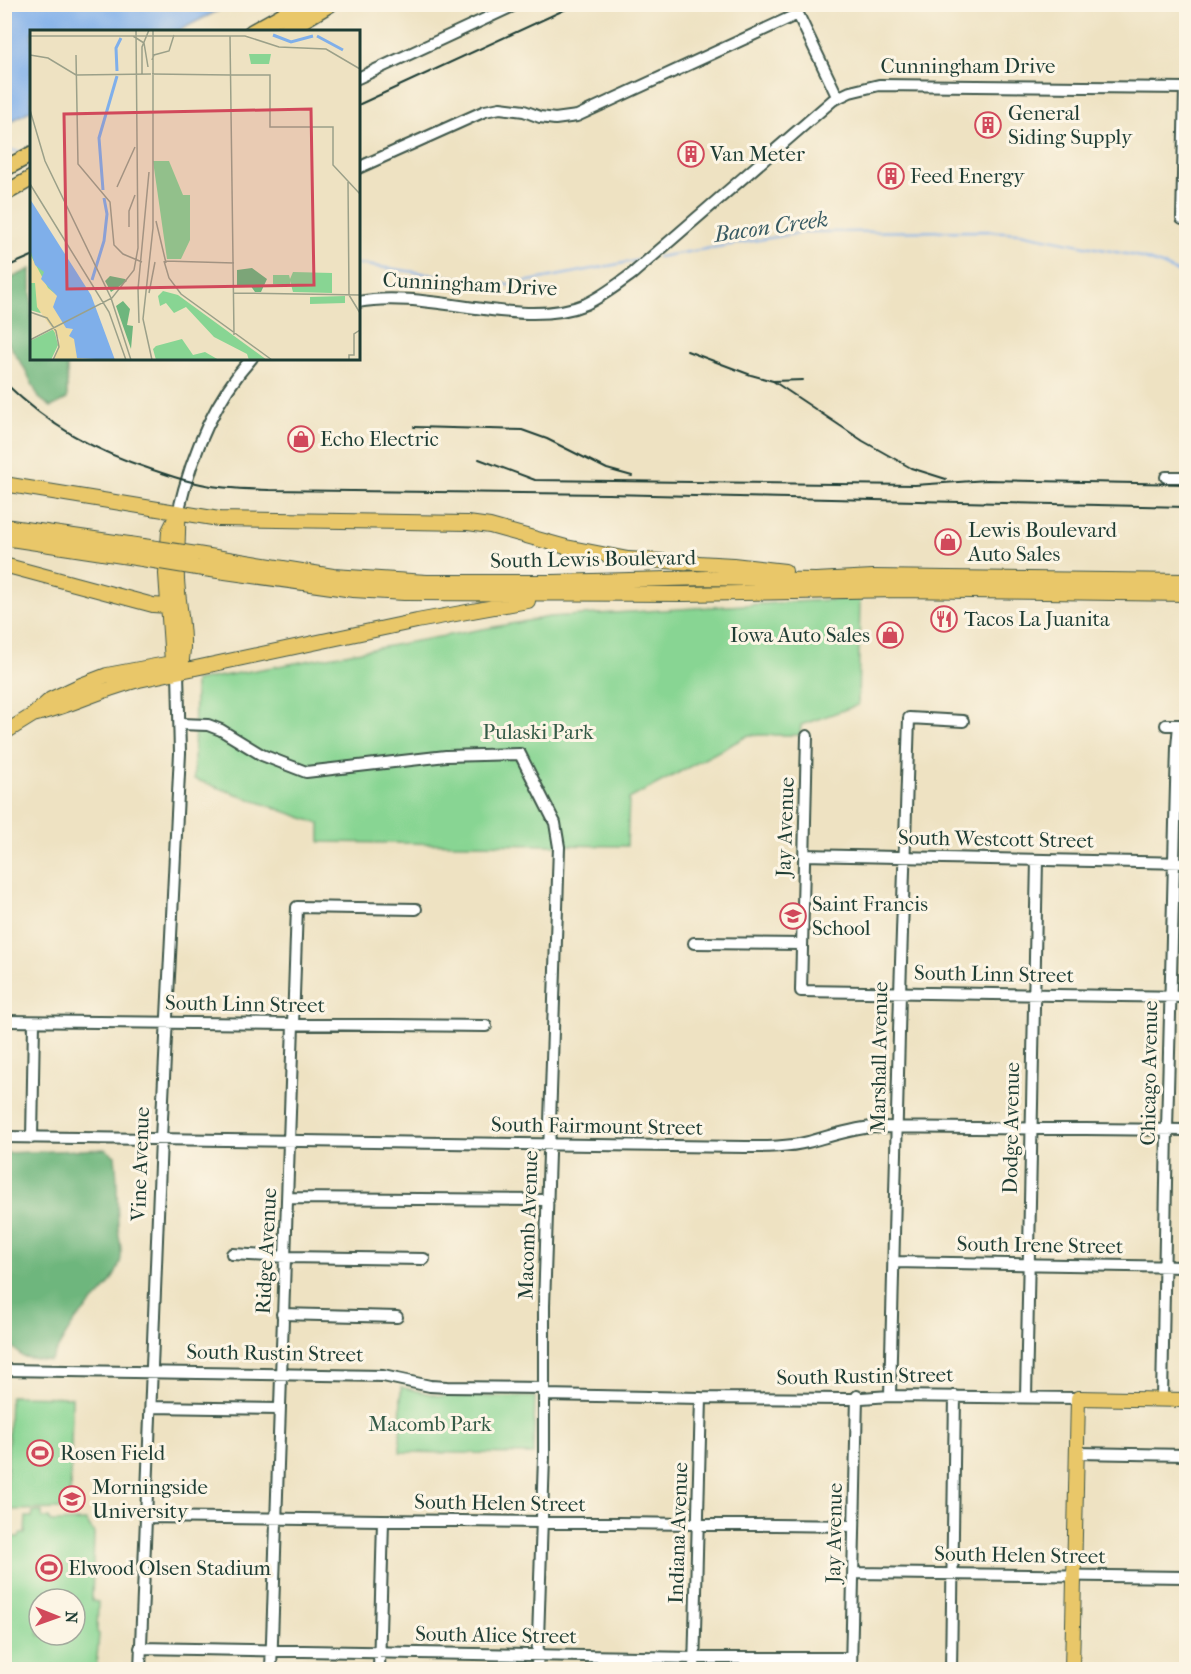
<svg xmlns="http://www.w3.org/2000/svg" width="1191" height="1674" viewBox="0 0 1191 1674" font-family="'IM FELL French Canon',serif">
	<style>
		.green { fill: #88d593; stroke: #548964; stroke-width: 1.5; fill-rule: evenodd }
		.forest { fill: #6eb67d; stroke: #467a58; stroke-width: 1.5 }
		.water { fill: #7fafea; stroke: #4f768f; stroke-width: 1.5 }
		.lines { fill: none; stroke-linecap: round; stroke-linejoin: round }
		.stream { stroke: #7fafea; stroke-width: 2 }
		.minor-casing { stroke: #3e5649; stroke-width: 14 }
		.major-casing { stroke: #3e5649; stroke-width: 16 }
		.highway-casing { stroke: #3e5649; stroke-width: 18 }
		.minor { stroke: #fff; stroke-width: 10 }
		.major { stroke: #e9c769; stroke-width: 14 }
		.highway { stroke: #e9c769; stroke-width: 15 }
		.rail { stroke: #1f3d34; stroke-width: 2 }
		.major-bridge-casing { stroke: #3e5649; stroke-width: 16; stroke-linecap: butt }
		.major-bridge { stroke: #e9c769; stroke-width: 14 }
		.labels { text-anchor: middle; stroke-width: 6; stroke-linejoin: round; paint-order: stroke }
		.street-label { font-size: 21px; fill: #1f3d34; stroke: #fcf5e5 }
		.poi-label { font-size: 21px; fill: #1f3d34; stroke: #fcf5e5; text-anchor: start }
		.park-label { font-size: 21px; fill: #345b47; stroke: #fcf5e5 }
		.water-label { font-size: 22px; font-style: italic; fill: #375a62; stroke: #fcf5e5 }
		.inset-river { fill: none; stroke: #7fafea; stroke-width: 3 }
		.inset-road { fill: none; stroke: #9ba089; stroke-width: 1.5 }
		.view { fill: #d1495b; fill-opacity: 0.15; stroke: #d1495b; stroke-width: 3 }
		.inset-edge { fill: none; stroke: #1f3d34; stroke-width: 3 }
	</style>
	<rect width="100%" height="100%" fill="#fcf5e5"/>
	<filter id="ink" filterUnits="userSpaceOnUse"><feTurbulence type="fractalNoise" baseFrequency=".0167" numOctaves="2"/><feDisplacementMap in="SourceGraphic" scale="12" xChannelSelector="R" yChannelSelector="G"/><feConvolveMatrix kernelMatrix="1 2 1 2 8 2 1 2 1" color-interpolation-filters="sRGB"/></filter>
	<filter id="wash" filterUnits="userSpaceOnUse"><feTurbulence type="fractalNoise" baseFrequency=".008" numOctaves="4" result="noise"/><feDisplacementMap in="SourceGraphic" scale="24" xChannelSelector="R" yChannelSelector="G"/><feGaussianBlur stdDeviation="1.35" result="paint"/><feColorMatrix in="noise" values="0 0 0 0 0 0 0 0 0 0 0 0 0 0 0 0 0 1.4 0 .05"/><feComposite in="paint" operator="in"/></filter>
	<g filter="url(#wash)">
		<rect width="100%" height="100%" fill="#eee2c2"/>
		<path class="green" d="M860,598L858,705L801,725L800,735H749L629,799L627,846L320,842V824L194,779L195,681L549,617Z
			M401,1387L439,1396L535,1397L533,1454L400,1452Z
			M10,1396L72,1397L70,1509L6,1510Z
			M33,1512H42V1518H49L50,1522L86,1521L94,1533L92,1601L98,1602L97,1632L99,1634L96,1669H5V1537H19L20,1534H25L26,1517H32ZM39,1599H75V1635H39Z"/>
		<path class="forest" d="M31,269L32,358L69,359L67,365V399L51,407L39,398L25,369L5,338V281Z
			M105,1149L115,1156C118,1180 117,1202 118,1226C118,1237 124,1252 120,1263C112,1288 94,1299 78,1318C69,1327 59,1349 50,1361L23,1357L5,1340L4,1248L7,1242L4,1227L5,1153Z"/>
		<path class="water" d="M5,4H229V5L178,31L32,32L31,110L5,125Z"/>
		<g class="lines">
			<path class="stream" d="M4,149L21,152
				M658,257L806,232L987,231L1020,233L1136,256L1162,265L1186,276
				M358,264L508,285L640,260"/>
		</g>
	</g>
	<g filter="url(#ink)">
		<g class="lines">
			<g class="minor-casing">
				<path id="minor" d="M358,78L517,4
					M1185,88L1182,219H1186
					M358,168L485,111L500,108L524,111L540,117L555,119L577,116L798,14L838,98
					M358,302C428,288 522,331 586,304C603,296 617,285 632,274L833,100L850,92L879,85L1186,88
					M1166,477H1186
					M178,513C191,457 213,401 252,358
					M180,724L208,725L221,730L262,755L306,772L446,756L520,754L555,823L559,847L544,1306V1457L537,1670
					M1166,725H1179
					M807,736L801,991L1186,997
					M804,855L1186,863
					M694,943L802,944
					M4,1021L486,1026
					M4,1137L746,1147C767,1147 788,1147 808,1142C830,1136 850,1129 873,1127L1186,1130
					M32,1138L34,1022
					M288,1198L548,1200
					M232,1254L286,1257L424,1259
					M893,1262L1186,1267
					M282,1314L397,1317
					M4,1370L383,1376L430,1386L447,1387L544,1388
					M544,1395L701,1398L847,1399L890,1396L1078,1398
					M890,1396L900,993L909,718L963,721
					M1026,1397L1037,860
					M1162,1399L1167,1129L1177,747L1179,725H1186
					M151,1407L279,1409
					M1077,1453L1186,1455
					M145,1517L854,1526
					M853,1573L1186,1577
					M140,1648L694,1658H851
					M140,1670L161,1139L180,753L178,672
					M271,1670L297,907L416,909
					M379,1670L383,1521
					M694,1670L701,1398
					M851,1670L857,1396
					M951,1670L955,1396"/>
			</g>
			<g class="major-casing">
				<path id="major" d="M4,484L219,519L468,523L490,526L566,547L628,559L733,565L785,571
					M178,513C179,535 176,557 177,579C178,605 188,643 180,667
					M4,526L143,546
					M4,538L142,559
					M197,554L333,576L427,582H553L707,578L816,580L873,577L1186,581
					M4,565L153,605L168,606L179,600
					M197,568L353,590L404,593L685,594L897,590L1186,594
					M177,670L172,662L166,574L169,531L178,513
					M33,715C69,707 102,689 139,680L417,621L528,601
					M4,733L33,715L51,699L81,685L107,675L182,661
					M1072,1670L1078,1398L1186,1400"/>
			</g>
			<g class="highway-casing">
				<path id="highway" d="M252,32L302,4
					M283,32L330,4
					M4,169L32,154
					M4,194L32,178"/>
			</g>
			<use href="#minor" class="minor"/>
			<use href="#major" class="major"/>
			<use href="#highway" class="highway"/>
			<path class="rail" d="M358,105L577,4
				M4,268L32,256
				M687,351L751,375L773,381L863,441L911,468L946,479
				M773,381L803,380
				M4,382C51,427 92,450 153,470C168,475 184,481 201,484C223,489 247,489 269,490L608,494L1186,507
				M414,427L522,430L547,439L607,469L632,476
				M479,459L535,480L915,485L987,480L1186,484"/>
			<g class="major-bridge-casing">
				<path id="major-bridge" d="M143,546L197,554
					M142,559L197,568"/>
			</g>
			<use href="#major-bridge" class="major-bridge"/>
		</g>
	</g>
	<defs>
		<g id="building-ring" transform="scale(1.35)"><circle r="9.5" fill="#fcf5e5" stroke="#d1495b" stroke-width="1.5"/><path d="M-4-6H4V6H1V3H-1V6H-4ZM-2.5-4.3h1.7v1.8h-1.7ZM.8-4.3h1.7v1.8H.8ZM-2.5-1h1.7V.8h-1.7ZM.8-1h1.7V.8H.8Z" fill="#d1495b"/></g>
		<g id="shop-ring" transform="scale(1.35)"><circle r="9.5" fill="#fcf5e5" stroke="#d1495b" stroke-width="1.5"/><path d="M-5-2.5h2.3a2.7 3.5 0 0 1 5.4 0H5L5.5 6h-11ZM-1.5-2.5h3a1.5 2.3 0 0 0-3 0Z" fill="#d1495b"/></g>
		<g id="restaurant-ring" transform="scale(1.35)"><circle r="9.5" fill="#fcf5e5" stroke="#d1495b" stroke-width="1.5"/><path d="M-5-6h1v4h1v-4h1v4h1v-4h1v5L-1.5 .5V6h-2V.5L-5-1ZM5-6V6H3V1.5H1.5Q1.5-4 5-6Z" fill="#d1495b"/></g>
		<g id="school-ring" transform="scale(1.35)"><circle r="9.5" fill="#fcf5e5" stroke="#d1495b" stroke-width="1.5"/><path d="M0-5L7-2L0 1L-7-2ZM-4 1L0 2.5L4 1V4Q0 6-4 4Z" fill="#d1495b"/></g>
		<g id="stadium-ring" transform="scale(1.35)"><circle r="9.5" fill="#fcf5e5" stroke="#d1495b" stroke-width="1.5"/><path d="M0-5a6.5 5 0 1 0 0 10a6.5 5 0 1 0 0-10ZM-3.5-1.8h7v3.6h-7Z" fill="#d1495b"/></g>
		<g id="university-ring" transform="scale(1.35)"><circle r="9.5" fill="#fcf5e5" stroke="#d1495b" stroke-width="1.5"/><path d="M0-5L7-2L0 1L-7-2ZM-4 1L0 2.5L4 1V4Q0 6-4 4Z" fill="#d1495b"/></g>
	</defs>
	<g fill-rule="evenodd">
		<use href="#building-ring" x="988" y="125"/>
		<use href="#building-ring" x="691" y="154"/>
		<use href="#building-ring" x="891" y="176"/>
		<use href="#shop-ring" x="301" y="439"/>
		<use href="#shop-ring" x="948" y="542"/>
		<use href="#restaurant-ring" x="944" y="619"/>
		<use href="#shop-ring" x="890" y="635"/>
		<use href="#school-ring" x="793" y="916"/>
		<use href="#stadium-ring" x="40" y="1453"/>
		<use href="#university-ring" x="72" y="1499"/>
		<use href="#stadium-ring" x="49" y="1568"/>
	</g>
	<g class="labels">
		<g class="street-label">
			<text x="968" y="73">Cunningham Drive</text>
			<text transform="translate(470 284) rotate(3)" y="7">Cunningham Drive</text>
			<text transform="translate(593 559) rotate(-1)" y="7">South Lewis Boulevard</text>
			<text transform="translate(785 827) rotate(-88)" y="7">Jay Avenue</text>
			<text transform="translate(996 839) rotate(1)" y="7">South Westcott Street</text>
			<text transform="translate(994 974) rotate(1)" y="7">South Linn Street</text>
			<text transform="translate(245 1004) rotate(1)" y="7">South Linn Street</text>
			<text transform="translate(879 1057) rotate(-89)" y="7">Marshall Avenue</text>
			<text transform="translate(1149 1073) rotate(-89)" y="7">Chicago Avenue</text>
			<text transform="translate(597 1126) rotate(1)" y="7">South Fairmount Street</text>
			<text transform="translate(1011 1128) rotate(-89)" y="7">Dodge Avenue</text>
			<text transform="translate(140 1164) rotate(-88)" y="7">Vine Avenue</text>
			<text transform="translate(528 1225) rotate(-88)" y="7">Macomb Avenue</text>
			<text transform="translate(1040 1245) rotate(1)" y="7">South Irene Street</text>
			<text transform="translate(266 1251) rotate(-87)" y="7">Ridge Avenue</text>
			<text transform="translate(275 1353) rotate(1)" y="7">South Rustin Street</text>
			<text transform="translate(865 1376) rotate(-1)" y="7">South Rustin Street</text>
			<text transform="translate(500 1503) rotate(1)" y="7">South Helen Street</text>
			<text transform="translate(678 1533) rotate(-88)" y="7">Indiana Avenue</text>
			<text transform="translate(834 1533) rotate(-89)" y="7">Jay Avenue</text>
			<text transform="translate(1020 1555) rotate(1)" y="7">South Helen Street</text>
			<text transform="translate(496 1635) rotate(1)" y="7">South Alice Street</text>
		</g>
		<g class="poi-label">
			<text x="1008" y="120">General<tspan x="1008" dy="24">Siding Supply</tspan></text>
			<text x="710" y="161">Van Meter</text>
			<text x="910" y="183">Feed Energy</text>
			<text x="320" y="446">Echo Electric</text>
			<text x="968" y="537">Lewis Boulevard<tspan x="968" dy="24">Auto Sales</tspan></text>
			<text x="964" y="626">Tacos La Juanita</text>
			<text x="870" y="642" text-anchor="end">Iowa Auto Sales</text>
			<text x="812" y="911">Saint Francis<tspan x="812" dy="24">School</tspan></text>
			<text x="60" y="1460">Rosen Field</text>
			<text x="92" y="1494">Morningside<tspan x="92" dy="24">University</tspan></text>
			<text x="68" y="1575">Elwood Olsen Stadium</text>
		</g>
		<g class="park-label">
			<text x="538" y="739">Pulaski Park</text>
			<text x="430" y="1431">Macomb Park</text>
		</g>
		<g class="water-label">
			<text transform="translate(771 226) rotate(-8)" y="8">Bacon Creek</text>
		</g>
	</g>
	<g transform="translate(30 30)">
		<rect width="330" height="330" fill="#eee2c2"/>
		<path d="M219,24H241L239,34H221ZM123,131H139L153,165H160V210L151,229H137ZM0,211L32,269L10,283L0,280ZM263,242L302,243V263L263,262L260,251V255L243,254V245H259L260,249ZM133,261L148,265L237,330H219L217,324L184,307L156,277L144,283L136,273L130,276L128,266ZM315,266V273L280,274V267ZM24,299L28,315L21,330H0V311ZM152,309L163,325L175,322L189,330H126L123,319L126,316Z" fill="#88d593"/>
		<path d="M222,238L237,249L231,262H225L220,255L207,257V240ZM80,246L95,249L97,251L81,262L75,251ZM93,271L100,279L97,295L103,296L101,319L86,276Z" fill="#6eb67d"/>
		<path d="M0,224L18,258L28,266L30,286L36,298L43,299L47,327L55,330H24L30,310L7,277L5,253H0Z" fill="#eeda9e"/>
		<path d="M0,169L61,265L85,330L47,328L44,309L39,306L43,299L36,298L23,277L27,266L11,249L14,242L5,235L0,219Z" fill="#7fafea"/>
		<path class="inset-river" d="M243,5L261,12L283,6M287,6L313,20M87,41L86,18L91,8M73,160L69,108L87,46M62,250L74,211L77,184L74,168"/>
		<path class="inset-road" d="M0,6H215L249,17L296,19L330,39M103,6L114,13L118,37M200,6L204,305M0,25L18,28L46,45L121,44M46,25L48,134L80,172L84,215L93,224L112,232M122,30L124,25L139,21L144,5M112,44V17L119,0M122,44L200,45M200,45H240V97H303V135L330,164M0,80L15,131L81,268L101,330M318,152L319,265L330,283M0,154L79,282L96,330M87,157L105,117M126,191L136,233M99,197V181L105,165M134,231L139,248L151,264L242,330M135,231L204,233M119,263L125,232M204,263L330,265M0,282L17,288L26,301L29,317L23,330M109,293L108,259L119,142M0,310L82,268L104,240L108,218L106,0M122,330L113,289L123,198V0M319,330V325H324V304L330,300"/>
		<path class="view" d="M281,79L284,255L37,259L34,84Z"/>
		<rect width="330" height="330" class="inset-edge"/>
	</g>
	<rect width="1191" height="1674" fill="none" stroke="#fcf5e5" stroke-width="24"/>
	<g transform="translate(57 1617) rotate(91)"><circle r="28" fill="#fcf5e5" stroke="#a4ab9e" stroke-width="1.5"/>
	<path d="M0-4.5L10 22L0 15L-10 22Z" fill="#d1495b"/>
	<text y="-9" font-size="16" font-weight="bold" text-anchor="middle" fill="#1f3d34">N</text>
	</g>
</svg>
